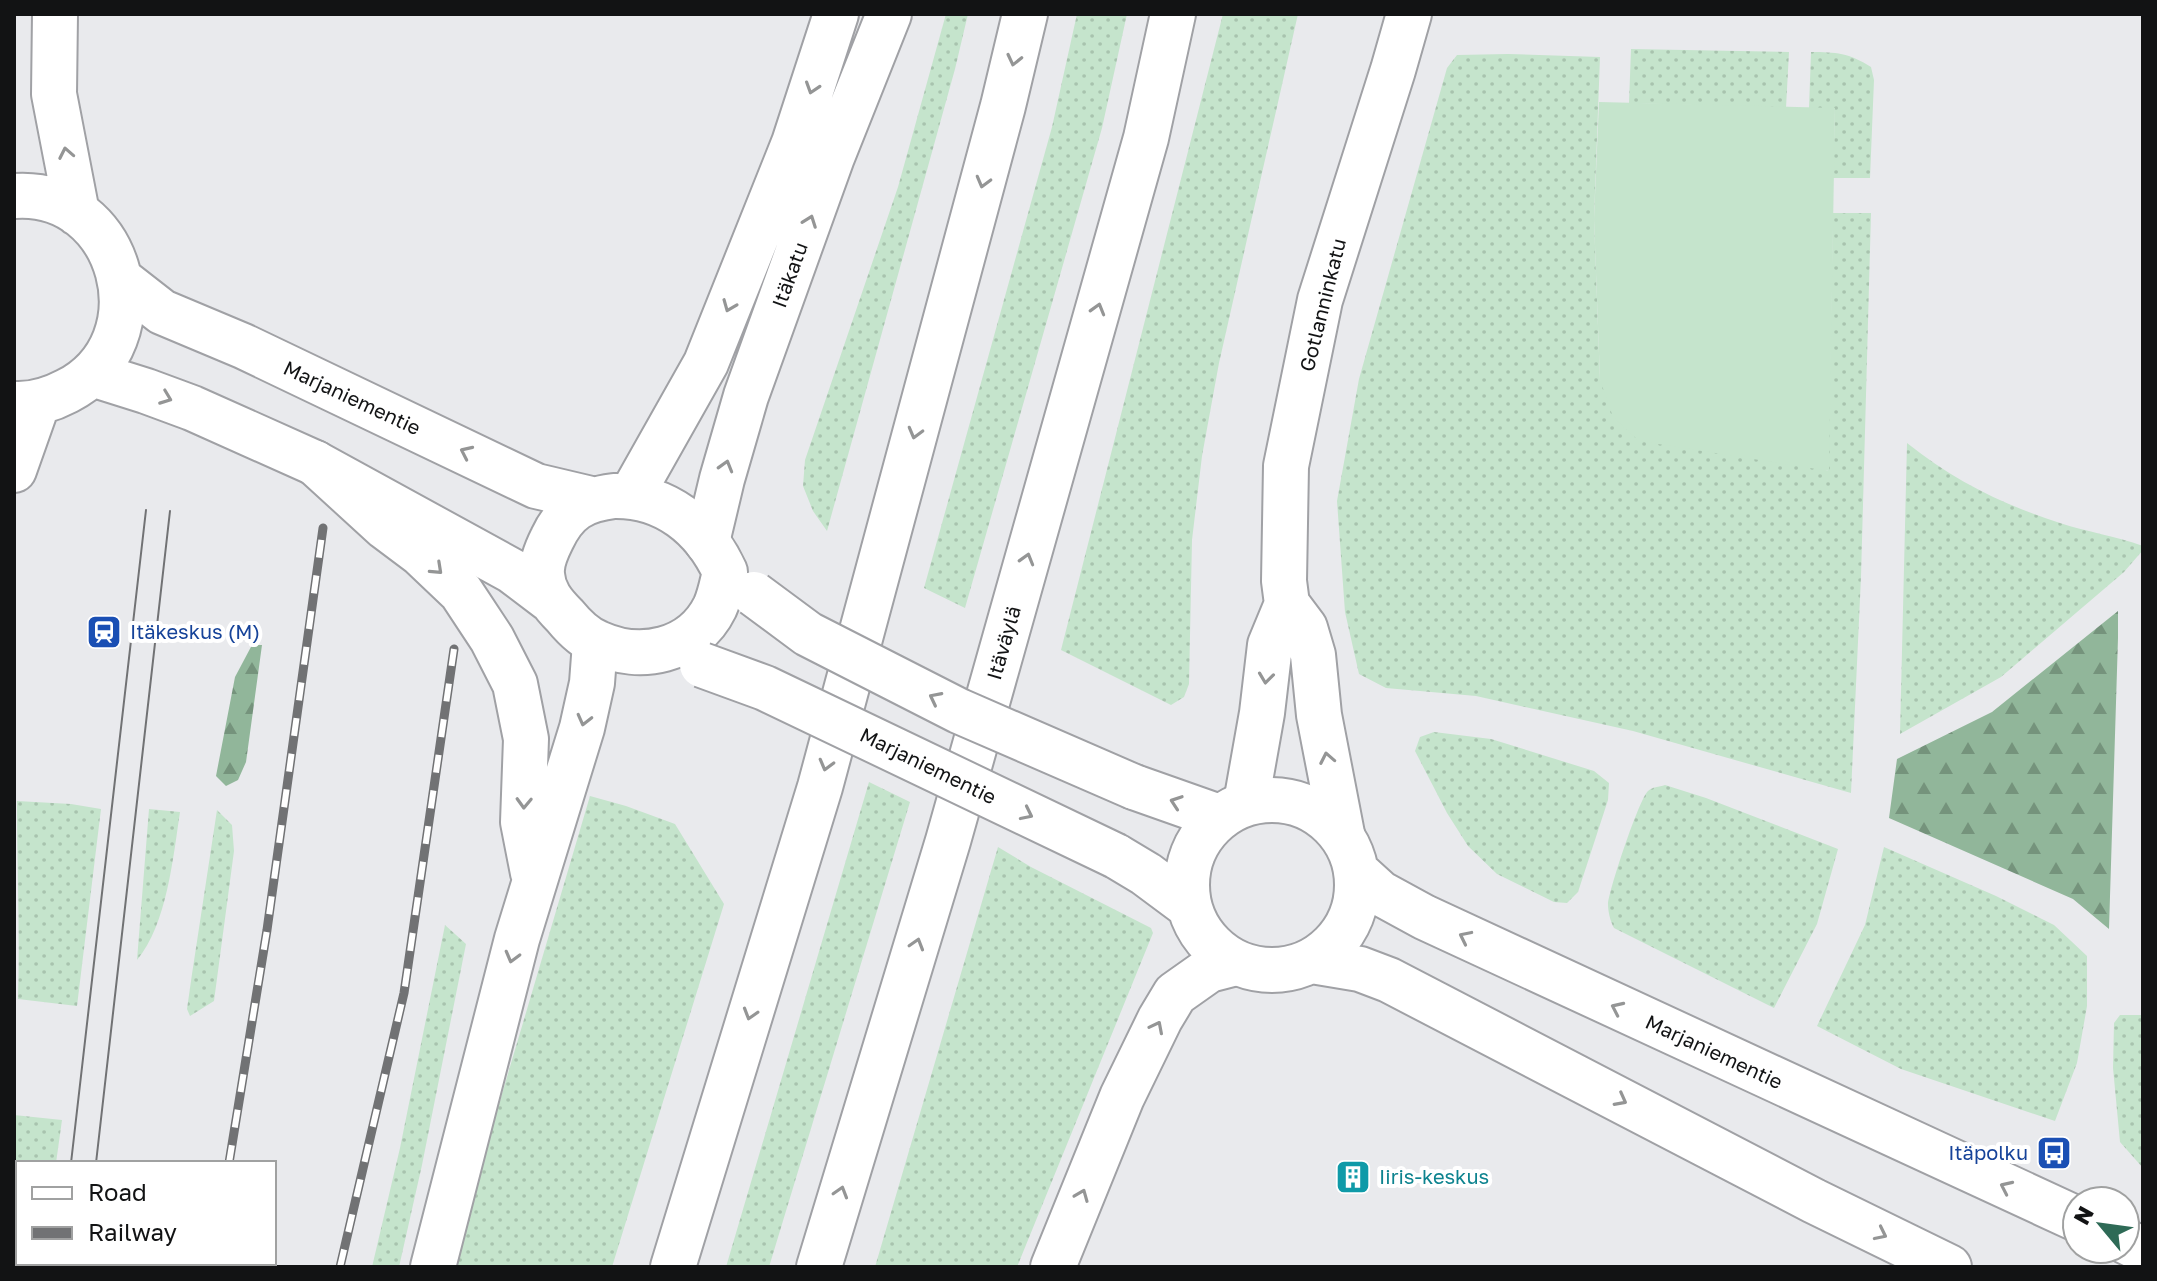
<svg xmlns="http://www.w3.org/2000/svg" width="2157" height="1281" viewBox="0 0 2157 1281" font-family="'Golos Text',sans-serif">
	<style>
		.grass { fill: url(#grass-dots) }
		.forest { fill: url(#forest-firs) }
		.pitch { fill: #c5e4cc }
		.lines { fill: none; stroke-linecap: round; stroke-linejoin: round }
		.street-casing { stroke: #a0a1a5; stroke-width: 48 }
		.secondary-casing { stroke: #a0a1a5; stroke-width: 48 }
		.highway-casing { stroke: #a0a1a5; stroke-width: 48 }
		.street { stroke: #fff; stroke-width: 44 }
		.secondary { stroke: #fff; stroke-width: 44 }
		.highway { stroke: #fff; stroke-width: 44 }
		.tram { stroke: #717274; stroke-width: 2 }
		.rail-casing { stroke: #717274; stroke-width: 9 }
		.rail { stroke: #fff; stroke-width: 6; stroke-dasharray: 18; stroke-linecap: butt }
		.secondary-bridge-casing { stroke: #a0a1a5; stroke-width: 48; stroke-linecap: butt }
		.secondary-bridge { stroke: #fff; stroke-width: 44 }
		.oneway { stroke: #949595 }
		.labels { text-anchor: middle; stroke-width: 8; stroke-linejoin: round; paint-order: stroke }
		.street-label { font-size: 20px; fill: #121314; stroke: #fff }
		.transit-label { font-size: 20px; fill: #164399; stroke: #fff; text-anchor: start }
		.culture-label { font-size: 20px; fill: #0d838f; stroke: #fff; text-anchor: start }
	</style>
	<defs>
		<pattern id="grass-dots" width="8" height="8" patternUnits="userSpaceOnUse" patternTransform="scale(2)"><rect width="8" height="8" fill="#c5e4cc"/><path d="M2 2h.1M6 6h.1" fill="none" stroke="#a8c3ae" stroke-width="1.8" stroke-linecap="round"/></pattern>
		<pattern id="forest-firs" width="22" height="20" patternUnits="userSpaceOnUse" patternTransform="scale(2)"><rect width="22" height="20" fill="#91b69a"/><path d="M5 1l3.5 6h-7zM16 11l3.5 6h-7z" fill="#75937c"/></pattern>
	</defs>
	<rect width="100%" height="100%" fill="#e9eaed"/>
	<path class="grass" d="M946,14H968L955,69L827,531L813,511L803,486L805,460L898,187Z
		M1077,14H1127L1102,128L965,608L924,588L1052,127Z
		M1223,14H1298L1219,363L1202,456L1192,540L1189,684L1184,697L1171,705L1061,650Z
		M1631,49L1789,52L1786,108L1629,103Z
		M1811,52C1836,52 1849,53 1871,67L1874,80L1870,178H1833L1835,109L1809,108Z
		M1508,54L1600,57L1594,219L1600,380L1828,471L1833,213H1871L1861,577L1851,793L1633,731L1476,696L1386,688L1359,674L1345,612L1337,501L1359,379L1447,68L1457,55Z
		M1907,443C1955,481 2001,504 2060,523C2087,532 2116,536 2143,546V550L2124,572L2001,677L1900,734Z
		M1434,732L1491,739L1594,771L1609,783L1608,800L1578,892L1567,903L1554,902L1497,874L1468,846L1447,813L1415,751L1420,737Z
		M869,782L910,802L769,1267H726Z
		M1665,785L1706,798L1838,849L1817,924L1774,1008L1614,928C1610,921 1608,911 1608,904C1609,890 1639,799 1648,791C1652,787 1659,787 1665,785Z
		M590,796L626,806L675,824L724,904L612,1267H454L494,1121Z
		M17,801L71,804L101,809L77,1006L18,999C20,933 17,867 17,801Z
		M149,809L180,812C173,858 167,924 137,960Z
		M217,810L232,825L234,851L214,1001L190,1016L187,1009L192,974Z
		M998,847L1031,867L1151,928L1153,933L1017,1267H875Z
		M1884,847L1996,896L2054,925L2087,956V1006L2077,1063L2055,1121L1901,1069L1817,1026L1865,925Z
		M445,925L466,944L422,1165L399,1267H372L400,1148Z
		M2120,1015H2143V1168L2120,1142L2113,1068L2114,1023Z
		M14,1115L62,1120L56,1163H18V1263H44L43,1267H14Z"/>
	<path class="forest" d="M2118,611V638L2109,929L2073,899L1889,818L1897,759L1992,712Z
		M252,645H262L246,762L238,780L226,786L216,776L235,677Z"/>
	<path class="pitch" d="M1599,102L1835,108L1829,471L1639,441L1613,417L1600,380L1594,219Z"/>
	<g class="lines">
		<g class="street-casing">
			<path id="street" d="M631,496L706,363L794,143L836,14
				M707,542L722,479L746,396L832,157L889,14
				M1246,803L1262,713L1270,645L1287,604
				M1342,834L1319,715L1313,655L1305,628L1287,604L1284,581L1286,466L1320,300L1393,70L1409,14"/>
		</g>
		<g class="secondary-casing">
			<path id="secondary" d="M55,14L54,94L77,213
				M14,196C123,188 164,342 67,391C50,400 33,405 14,404
				M121,280L162,312L243,346L536,486L591,499
				M92,374L146,391L192,408L315,463L512,571L549,599
				M14,470L38,402
				M614,496C665,495 704,526 725,572C722,584 720,596 715,607C693,652 640,662 598,643C585,638 574,627 565,616C553,604 543,592 542,574C541,563 547,549 552,539C566,509 583,500 614,496Z
				M1134,787L1219,817
				M1187 885a85 85 0 1 1 170 0a85 85 0 1 1-170 0Z
				M1116,856L1146,874L1189,906
				M1358,873L1380,893L1424,917L2077,1219
				M1312,961L1360,969L1389,980L1814,1201L1949,1267
				M2125,1241L2143,1250"/>
		</g>
		<g class="highway-casing">
			<path id="highway" d="M315,463L385,527L421,554L461,592L492,639L515,684L526,739L523,822L533,873
				M433,1267L517,939L582,728L592,683L595,643
				M673,1267L820,787L1003,106L1025,14
				M819,1267L948,841L1146,138L1173,14
				M1053,1267L1122,1097L1160,1019L1175,994L1209,970L1236,963"/>
		</g>
		<use href="#street" class="street"/>
		<use href="#secondary" class="secondary"/>
		<use href="#highway" class="highway"/>
		<path class="tram" d="M71,1163L146,510
			M96,1163L170,511
			M59,1267L60,1263
			M84,1267V1263"/>
		<g class="rail-casing">
			<path id="rail" d="M229,1163L267,930L323,528
				M208,1267L209,1263
				M340,1267L404,993L454,649"/>
		</g>
		<use href="#rail" class="rail"/>
		<g class="secondary-bridge-casing">
			<path id="secondary-bridge" d="M754,594L808,634L959,711L1134,787
				M702,665L765,688L1116,856"/>
		</g>
		<use href="#secondary-bridge" class="secondary-bridge"/>
	</g>
	<defs><path id="oneway-chevron" d="M-2-3.5L2.5 0L-2 3.5" fill="none" stroke-width="1.6" stroke-linecap="round" stroke-linejoin="round" transform="scale(2)"/></defs>
	<g class="oneway">
		<use href="#oneway-chevron" transform="translate(1014 60) rotate(103)"/>
		<use href="#oneway-chevron" transform="translate(812 88) rotate(108)"/>
		<use href="#oneway-chevron" transform="translate(66 153) rotate(-101)"/>
		<use href="#oneway-chevron" transform="translate(983 182) rotate(105)"/>
		<use href="#oneway-chevron" transform="translate(810 221) rotate(-70)"/>
		<use href="#oneway-chevron" transform="translate(729 306) rotate(112)"/>
		<use href="#oneway-chevron" transform="translate(1098 309) rotate(-74)"/>
		<use href="#oneway-chevron" transform="translate(166 398) rotate(21)"/>
		<use href="#oneway-chevron" transform="translate(915 433) rotate(105)"/>
		<use href="#oneway-chevron" transform="translate(466 452) rotate(-155)"/>
		<use href="#oneway-chevron" transform="translate(726 466) rotate(-74)"/>
		<use href="#oneway-chevron" transform="translate(1027 559) rotate(-74)"/>
		<use href="#oneway-chevron" transform="translate(437 569) rotate(43)"/>
		<use href="#oneway-chevron" transform="translate(1266 678) rotate(97)"/>
		<use href="#oneway-chevron" transform="translate(935 698) rotate(-153)"/>
		<use href="#oneway-chevron" transform="translate(584 720) rotate(104)"/>
		<use href="#oneway-chevron" transform="translate(1327 758) rotate(-101)"/>
		<use href="#oneway-chevron" transform="translate(826 765) rotate(105)"/>
		<use href="#oneway-chevron" transform="translate(1176 802) rotate(-161)"/>
		<use href="#oneway-chevron" transform="translate(524 803) rotate(92)"/>
		<use href="#oneway-chevron" transform="translate(1027 814) rotate(26)"/>
		<use href="#oneway-chevron" transform="translate(1465 937) rotate(-154)"/>
		<use href="#oneway-chevron" transform="translate(917 944) rotate(-73)"/>
		<use href="#oneway-chevron" transform="translate(512 957) rotate(105)"/>
		<use href="#oneway-chevron" transform="translate(1617 1008) rotate(-155)"/>
		<use href="#oneway-chevron" transform="translate(750 1014) rotate(107)"/>
		<use href="#oneway-chevron" transform="translate(1157 1027) rotate(-63)"/>
		<use href="#oneway-chevron" transform="translate(1621 1100) rotate(28)"/>
		<use href="#oneway-chevron" transform="translate(2006 1187) rotate(-155)"/>
		<use href="#oneway-chevron" transform="translate(841 1192) rotate(-73)"/>
		<use href="#oneway-chevron" transform="translate(1082 1195) rotate(-68)"/>
		<use href="#oneway-chevron" transform="translate(1881 1234) rotate(26)"/>
	</g>
	<defs>
		<g id="station-square" transform="scale(1.8)"><rect x="-9" y="-9" width="18" height="18" rx="4" fill="#1a4fb4" stroke="#fff"/><path d="M-3-6H3Q5-6 5-4V2Q5 4 3 4L4.5 6H3L1.5 4h-3L-3 6H-4.5L-3 4Q-5 4-5 2V-4Q-5-6-3-6ZM-3.5-4v3h7v-3ZM-3.5 1v1.5H-2V1ZM2 1v1.5H3.5V1Z" fill="#fff"/></g>
		<g id="bus-square" transform="scale(1.8)"><rect x="-9" y="-9" width="18" height="18" rx="4" fill="#1a4fb4" stroke="#fff"/><path d="M-5-6H5V4H4V6H2V4H-2V6H-4V4H-5ZM-3.5-4V0h7V-4ZM-3.5 1.2v1.5H-2V1.2ZM2 1.2v1.5H3.5V1.2Z" fill="#fff"/></g>
		<g id="building-square" transform="scale(1.8)"><rect x="-9" y="-9" width="18" height="18" rx="4" fill="#0f9aa8" stroke="#fff"/><path d="M-4-6H4V6H1V3H-1V6H-4ZM-2.5-4.3h1.7v1.8h-1.7ZM.8-4.3h1.7v1.8H.8ZM-2.5-1h1.7V.8h-1.7ZM.8-1h1.7V.8H.8Z" fill="#fff"/></g>
	</defs>
	<g fill-rule="evenodd">
		<use href="#station-square" x="104" y="632"/>
		<use href="#bus-square" x="2054" y="1153"/>
		<use href="#building-square" x="1353" y="1177"/>
	</g>
	<g class="labels">
		<g class="street-label">
			<text transform="translate(790 275) rotate(-70)" y="7">Itäkatu</text>
			<text transform="translate(1323 305) rotate(-76)" y="7">Gotlanninkatu</text>
			<text transform="translate(352 398) rotate(25)" y="7">Marjaniementie</text>
			<text transform="translate(1004 643) rotate(-74)" y="7">Itäväylä</text>
			<text transform="translate(928 766) rotate(26)" y="7">Marjaniementie</text>
			<text transform="translate(1714 1052) rotate(25)" y="7">Marjaniementie</text>
		</g>
		<g class="transit-label">
			<text x="130" y="639">Itäkeskus (M)</text>
			<text x="2028" y="1160" text-anchor="end">Itäpolku</text>
		</g>
		<g class="culture-label">
			<text x="1379" y="1184">Iiris-keskus</text>
		</g>
	</g>
	<rect width="2157" height="1281" fill="none" stroke="#121314" stroke-width="32"/>
	<rect x="16" y="1161" width="260" height="104" fill="#ffffff" stroke="#a0a1a1" stroke-width="2"/>
	<rect x="32" y="1187" width="40" height="12" fill="#ffffff" stroke="#a0a1a1" stroke-width="2"/>
	<text x="88" y="1201" font-size="24" fill="#121314">Road</text>
	<rect x="32" y="1227" width="40" height="12" fill="#717274" stroke="#a0a1a1" stroke-width="2"/>
	<text x="88" y="1241" font-size="24" fill="#121314">Railway</text>
	<g transform="translate(2101 1225) rotate(299)"><circle r="38" fill="#ffffff" stroke="#a0a1a1" stroke-width="2"/>
	<path d="M0-6L14 30L0 20L-14 30Z" fill="#2e6a56"/>
	<text y="-12" font-size="22" font-weight="bold" text-anchor="middle" fill="#121314">N</text>
	</g>
</svg>
